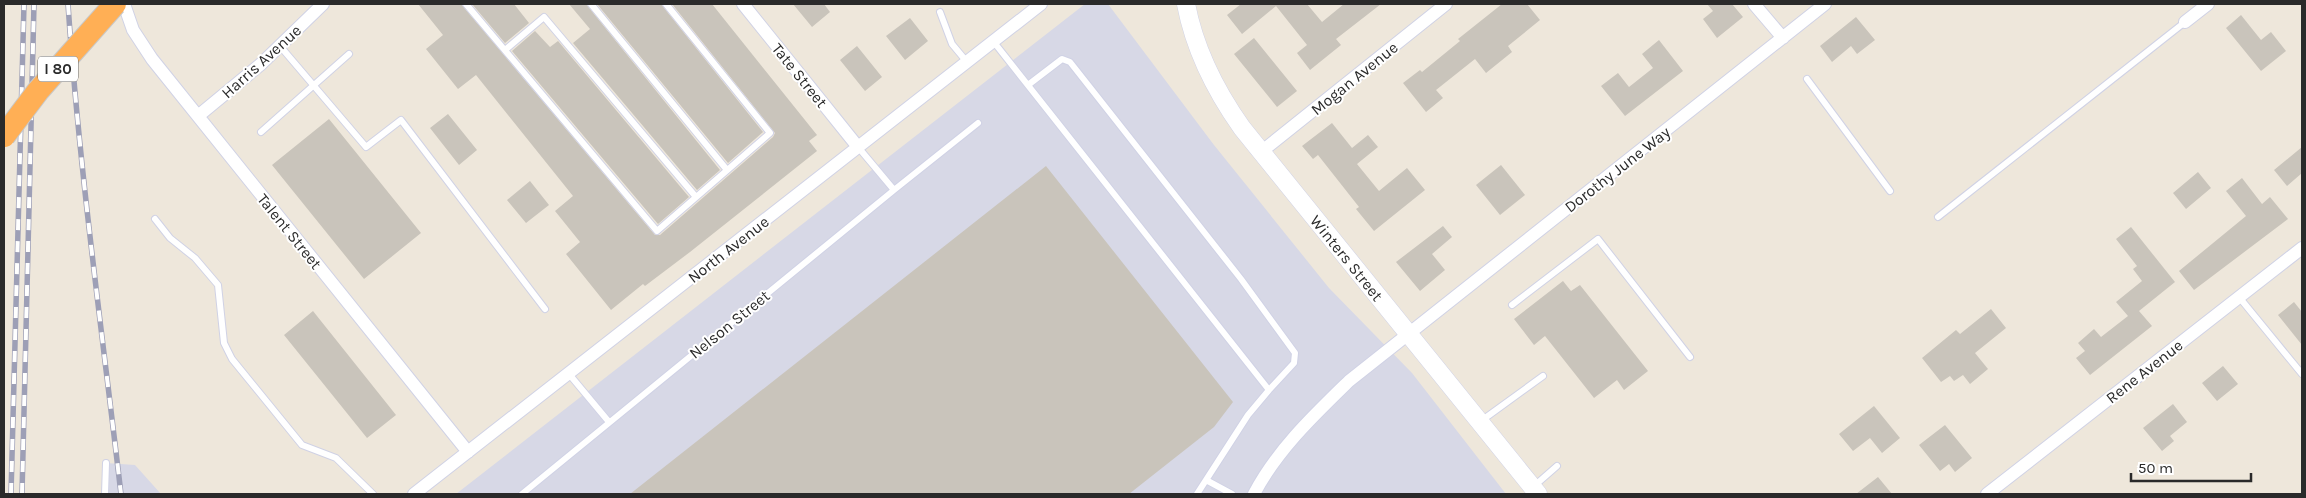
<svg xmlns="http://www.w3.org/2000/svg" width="2306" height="498" viewBox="0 0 2306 498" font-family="Karla,sans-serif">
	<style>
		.airport { fill: #d7d8e6 }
		.building { fill: #c9c4bb }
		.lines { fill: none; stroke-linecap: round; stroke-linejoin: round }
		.lane-casing { stroke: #d0d2e5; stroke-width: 8 }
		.street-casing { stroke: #d0d2e5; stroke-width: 14 }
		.secondary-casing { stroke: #d0d2e5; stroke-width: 19 }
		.lane { stroke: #fff; stroke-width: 6 }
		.street { stroke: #fff; stroke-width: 12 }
		.secondary { stroke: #fff; stroke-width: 18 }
		.rail-casing { stroke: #9d9fb6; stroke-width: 5.5 }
		.rail { stroke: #fff; stroke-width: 4; stroke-dasharray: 11; stroke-linecap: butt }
		.highway-bridge-casing { stroke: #c8c8c8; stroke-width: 24; stroke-linecap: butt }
		.highway-bridge { stroke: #ffaf55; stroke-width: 22 }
		.labels { text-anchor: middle; stroke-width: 4; stroke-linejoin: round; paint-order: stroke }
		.shield { fill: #fff; stroke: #6a6a6a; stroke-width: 1 }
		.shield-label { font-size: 15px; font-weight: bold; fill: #2a2a2a }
		.street-label { font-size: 16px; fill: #2a2a2a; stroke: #fff }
	</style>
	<rect width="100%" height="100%" fill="#eee7db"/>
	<path class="airport" d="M1085,4H1108L1214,145L1329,288L1412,373L1506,494H456Z
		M106,463L135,465L161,494H104Z"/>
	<path class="building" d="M418,4H461L655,235H660L773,137L775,133L672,4H712L817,135L809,141L817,151L690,252L645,286L643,284L611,310L566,254L580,242L555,211L573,196L476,75L458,89L426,49L443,35Z
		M472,4H514L529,23L505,43Z
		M569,4H586L720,170L697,190L573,43L590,29Z
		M597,4H661L763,132L728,163Z
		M793,4H824L830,12L812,27Z
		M1241,4H1307L1322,22L1344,4H1381L1336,39L1341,45L1310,70L1297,53L1307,45L1276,6L1242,34L1227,15Z
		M1502,4H1527L1540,20L1508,46L1512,52L1486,73L1475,59L1436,90L1443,98L1426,112L1403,83L1420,70L1422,72L1460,41L1458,39Z
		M1707,4H1732L1743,17L1717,38L1703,19L1713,11Z
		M2241,15L2261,40L2271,32L2286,51L2261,71L2226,28Z
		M1856,17L1875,40L1857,54L1851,46L1832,62L1820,46Z
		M910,18L928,41L905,60L886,36Z
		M535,31L550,47L558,41L689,197L658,224L512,51Z
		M1254,38L1297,91L1277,107L1234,54Z
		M1659,40L1683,71L1625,116L1601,86L1618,73L1629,87L1653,68L1642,54Z
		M857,46L882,77L865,91L840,60Z
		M448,114L477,150L459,165L430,128Z
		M329,119L421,233L364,279L272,165Z
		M1332,123L1352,148L1368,135L1378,147L1357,164L1379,191L1407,168L1425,190L1374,231L1356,209L1359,207L1318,155L1313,159L1302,146Z
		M2302,147V173L2287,186L2274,170Z
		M1501,165L1525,195L1500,215L1476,185Z
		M1046,166L1233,402L1214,427L1129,494H630Z
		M2198,172L2211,188L2186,209L2173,193Z
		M2242,178L2262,204L2270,197L2288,219L2194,290L2179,271L2246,216L2226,191Z
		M530,181L549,205L526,223L507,200Z
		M1443,226L1452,237L1432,254L1445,270L1420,291L1396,262Z
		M2131,227L2175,282L2139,311L2152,326L2090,375L2076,358L2085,351L2078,343L2094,329L2101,337L2128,316L2116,302L2142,281L2133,269L2137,266L2116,239Z
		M1563,281L1571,291L1580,285L1648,371L1624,390L1617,380L1594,398L1545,336L1534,345L1514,319Z
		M2294,302L2302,312V345L2278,315Z
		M1991,309L2006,328L1975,353L1988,369L1970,384L1963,375L1954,381L1950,376L1941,382L1922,358L1956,330L1960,334Z
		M313,311L396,415L367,438L284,335Z
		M2223,366L2238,384L2217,401L2202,383Z
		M2173,404L2187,422L2170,436L2174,441L2162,451L2143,428Z
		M1874,406L1900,438L1882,453L1870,438L1853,451L1839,434Z
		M1945,425L1972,458L1955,472L1949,464L1940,471L1919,445Z
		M1878,477L1892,494H1856Z"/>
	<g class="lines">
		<g class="lane-casing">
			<path id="lane" d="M466,4L657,231L770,133L666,4
				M591,4L727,170
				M940,12L952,44L967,62
				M993,41L1269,390L1248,415L1197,494
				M280,46L366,147L401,120L545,309
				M505,50L544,17L696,197
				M1807,79L1890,191
				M1028,85L1062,59L1070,62L1241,279L1295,353L1294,363L1269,390
				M261,132L349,54
				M858,147L894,190
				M1938,217L2185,22
				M155,219L170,238L195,258L218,285L224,343L232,359L302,445L336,458L373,494
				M2239,297L2302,374
				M1512,305L1598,239L1690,357
				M569,374L609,422
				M1481,421L1543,376
				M1206,480L1232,494
				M1533,487L1557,466
				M105,494L106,463
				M522,494L894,190L978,123"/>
		</g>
		<g class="street-casing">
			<path id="street" d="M124,4L133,30L152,59L468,452
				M743,4L858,147
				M1754,4L1783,38
				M2185,22L2208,4
				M198,116L261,64L323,4
				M1261,152L1446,4
				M414,494L1041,4
				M1254,494C1277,450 1314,415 1349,381L1825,4
				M1987,494L2302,248"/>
		</g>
		<g class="secondary-casing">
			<g id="secondary">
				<path id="s1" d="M1186,4C1195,51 1215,90 1242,128L1538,494"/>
			</g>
		</g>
		<use href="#lane" class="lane"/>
		<use href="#street" class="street"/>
		<use href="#secondary" class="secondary"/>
		<g class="rail-casing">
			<path id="rail" d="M68,4C79,168 102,331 121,494
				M11,494L24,4
				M22,494L34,4"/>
		</g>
		<use href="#rail" class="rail"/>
		<g class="highway-bridge-casing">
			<path id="highway-bridge" d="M4,136L38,91L115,4"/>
		</g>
		<use href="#highway-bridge" class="highway-bridge"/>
	</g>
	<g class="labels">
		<rect class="shield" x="38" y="56.5" width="40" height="25" rx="4"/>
		<g class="shield-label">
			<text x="58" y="74">I 80</text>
		</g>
		<g class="street-label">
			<text transform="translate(261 61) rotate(-42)" y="6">Harris Avenue</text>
			<text transform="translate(800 75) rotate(51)" y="6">Tate Street</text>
			<text transform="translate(1354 78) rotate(-39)" y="6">Mogan Avenue</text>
			<text transform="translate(1617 169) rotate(-38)" y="6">Dorothy June Way</text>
			<text transform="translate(290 231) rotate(51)" y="6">Talent Street</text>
			<text transform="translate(728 249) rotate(-38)" y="6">North Avenue</text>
			<text dy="6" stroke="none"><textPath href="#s1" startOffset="304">Winters Street</textPath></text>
			<text transform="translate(729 324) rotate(-39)" y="6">Nelson Street</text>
			<text transform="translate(2144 371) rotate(-38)" y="6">Rene Avenue</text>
		</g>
	</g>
	<rect width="2306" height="498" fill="none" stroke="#2a2a2a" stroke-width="10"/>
	<path d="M2131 473v8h120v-8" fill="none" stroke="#2a2a2a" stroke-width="2.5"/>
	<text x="2138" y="473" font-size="15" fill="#2a2a2a" stroke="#ffffff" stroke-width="4" paint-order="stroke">50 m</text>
</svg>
